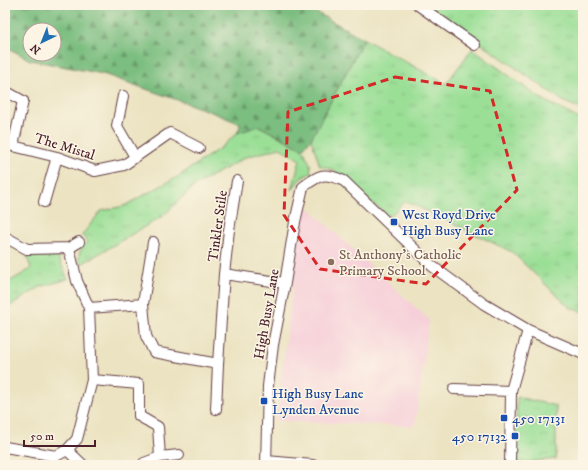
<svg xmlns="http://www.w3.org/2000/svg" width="588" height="470" viewBox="0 0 588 470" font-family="'IM FELL DW Pica',serif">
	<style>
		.built { fill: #f6cfd9 }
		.grass { fill: url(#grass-tufts); stroke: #727f61 }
		.forest { fill: url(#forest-firs); stroke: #636e56; fill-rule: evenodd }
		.park { fill: url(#park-crowns); stroke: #727f61 }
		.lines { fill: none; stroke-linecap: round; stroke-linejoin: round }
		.street-casing { stroke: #623c42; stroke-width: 12 }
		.street { stroke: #fff; stroke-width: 10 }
		.marked { fill: none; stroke: #d62828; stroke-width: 3; stroke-dasharray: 8 5; stroke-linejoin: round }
		.transit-dot { fill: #1a4fb4; stroke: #fcf5e5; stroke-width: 1.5 }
		.education-dot { fill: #8d6e63; stroke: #fcf5e5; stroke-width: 1.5 }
		.labels { text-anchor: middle; stroke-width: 3; stroke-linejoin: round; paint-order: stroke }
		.street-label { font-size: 14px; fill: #4a1f2b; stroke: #fcf5e5 }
		.transit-label { font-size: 14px; fill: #164399; stroke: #fcf5e5; text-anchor: start }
		.education-label { font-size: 14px; fill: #785e54; stroke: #fcf5e5; text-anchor: start }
	</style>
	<defs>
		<pattern id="grass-tufts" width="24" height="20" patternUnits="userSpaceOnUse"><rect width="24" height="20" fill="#9bdf97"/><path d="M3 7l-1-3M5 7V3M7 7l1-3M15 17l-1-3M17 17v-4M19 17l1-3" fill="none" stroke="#87bf82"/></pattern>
		<pattern id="forest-firs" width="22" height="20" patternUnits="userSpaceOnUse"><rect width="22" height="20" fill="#7cbe80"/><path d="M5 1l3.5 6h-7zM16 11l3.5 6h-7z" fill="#689a69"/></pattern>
		<pattern id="park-crowns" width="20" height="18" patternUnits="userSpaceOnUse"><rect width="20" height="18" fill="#9bdf97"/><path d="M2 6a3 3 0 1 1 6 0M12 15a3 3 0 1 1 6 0" fill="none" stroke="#87bf82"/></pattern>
	</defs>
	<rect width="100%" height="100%" fill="#fcf5e5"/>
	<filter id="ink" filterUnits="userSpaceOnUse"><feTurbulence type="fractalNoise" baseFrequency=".025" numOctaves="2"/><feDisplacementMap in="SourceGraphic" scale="8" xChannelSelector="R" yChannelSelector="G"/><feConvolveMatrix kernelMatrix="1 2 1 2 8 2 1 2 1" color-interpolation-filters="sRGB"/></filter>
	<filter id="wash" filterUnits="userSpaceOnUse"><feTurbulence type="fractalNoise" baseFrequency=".012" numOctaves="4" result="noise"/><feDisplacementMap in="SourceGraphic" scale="16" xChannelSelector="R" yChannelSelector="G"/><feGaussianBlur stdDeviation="0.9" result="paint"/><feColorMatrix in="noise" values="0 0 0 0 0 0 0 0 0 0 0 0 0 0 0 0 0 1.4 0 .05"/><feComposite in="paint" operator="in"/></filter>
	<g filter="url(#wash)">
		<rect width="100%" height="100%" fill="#ebe3c1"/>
		<path class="built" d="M303,203L429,320L415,426L276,421Z"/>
		<path class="grass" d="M426,5H583V110L563,101Z
			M364,39L446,84L472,49L540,98L583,121V312L569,307L512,252L406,201L389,217L332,169L320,166L311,139Z
			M259,126L303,149L310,164L311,173L300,179L292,190L300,160L280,148L246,157L194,186L163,216L80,265C77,254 80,250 87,242L82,235L101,211L124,206L179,176L223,146L237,133Z
			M27,256L58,257L68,279L40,287L5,309V284L31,269Z"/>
		<path class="forest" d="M5,5H300L312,10L364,39L311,139L303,149L259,126L237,133L241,124L209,111L103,74L30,60L5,46ZM30,30H54V54H30Z"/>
		<path class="park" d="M517,397L556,406V459L516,463Z"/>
	</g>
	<g filter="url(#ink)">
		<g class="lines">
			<g class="street-casing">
				<path id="street" d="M418,5L475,45
					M7,92L23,101L13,146
					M123,96L117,126L135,157
					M5,144L57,157L95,171L124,165L170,133L199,148
					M44,202L57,157
					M5,237L27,249L69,248L79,242
					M153,242L143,304L146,336L154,352L218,364
					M224,274L285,283
					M89,308L143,304
					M92,380L139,384V416L158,427L160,457
					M454,389L511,391
					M216,409L218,364L224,274L229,230L237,181
					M5,447L56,456L67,450L83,465
					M67,450L77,439L92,380L89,308L77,281L69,248
					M266,461L313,465
					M144,463L160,457L179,455
					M266,465L268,386L273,345L285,283L295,222L303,187C320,174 324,172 344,181L432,266L484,304L528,330L583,354
					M510,465L511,391L528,330"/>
			</g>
			<use href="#street" class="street"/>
		</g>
	</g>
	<path class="marked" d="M395,77L490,91L517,190L426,284L320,269L284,215L288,112Z"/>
	<g class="transit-dot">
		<rect x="390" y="218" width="8" height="8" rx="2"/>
		<rect x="260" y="397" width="8" height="8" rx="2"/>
		<rect x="500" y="414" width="8" height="8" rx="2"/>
		<rect x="511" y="432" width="8" height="8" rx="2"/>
	</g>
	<circle class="education-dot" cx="331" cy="262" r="4"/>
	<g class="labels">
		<g class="street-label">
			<text transform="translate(65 146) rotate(17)" y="5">The Mistal</text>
			<text transform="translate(217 226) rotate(-82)" y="5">Tinkler Stile</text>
			<text transform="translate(266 314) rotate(-80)" y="5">High Busy Lane</text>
		</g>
		<g class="transit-label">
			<text x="402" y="219">West Royd Drive<tspan x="402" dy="16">High Busy Lane</tspan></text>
			<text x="272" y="398">High Busy Lane<tspan x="272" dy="16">Lynden Avenue</tspan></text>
			<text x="512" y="423">450 17131</text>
			<text x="507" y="441" text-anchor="end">450 17132</text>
		</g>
		<g class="education-label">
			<text x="339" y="259">St Anthony's Catholic<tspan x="339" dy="16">Primary School</tspan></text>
		</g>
	</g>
	<rect width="588" height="470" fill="none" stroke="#fcf5e5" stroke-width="20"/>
	<g transform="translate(42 42) rotate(223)"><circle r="19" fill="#fcf5e5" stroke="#b59f9b"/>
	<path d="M0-3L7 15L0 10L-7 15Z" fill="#1f6fb2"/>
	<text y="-6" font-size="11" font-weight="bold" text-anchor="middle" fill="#4a1f2b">N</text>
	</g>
	<path d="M24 440v6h71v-6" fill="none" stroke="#4a1f2b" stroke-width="2"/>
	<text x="30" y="440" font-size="12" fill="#4a1f2b" stroke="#fcf5e5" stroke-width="3" paint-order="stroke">50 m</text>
</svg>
